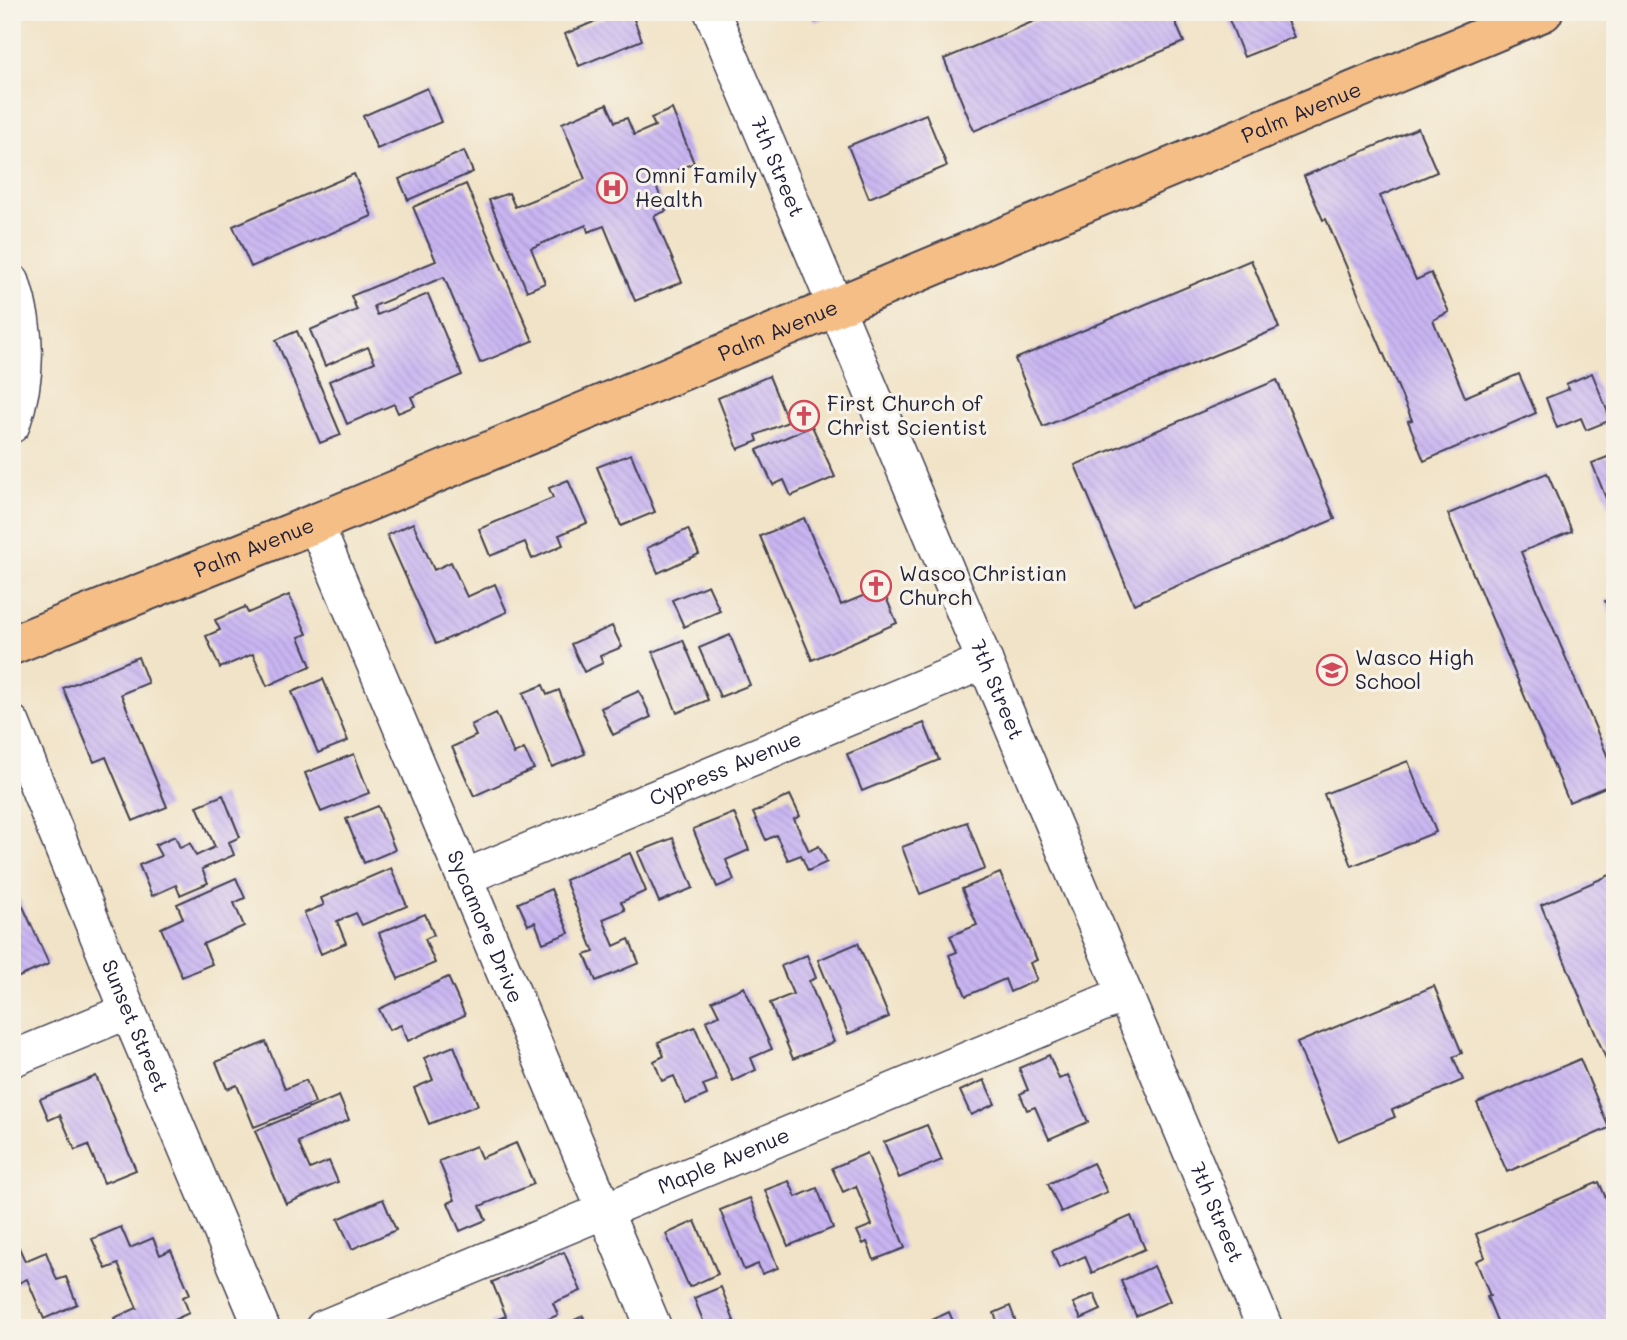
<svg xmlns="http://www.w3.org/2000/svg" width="1627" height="1340" viewBox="0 0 1627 1340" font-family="Mali,sans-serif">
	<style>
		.building { fill: url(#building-back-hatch) }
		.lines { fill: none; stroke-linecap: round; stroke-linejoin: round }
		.minor-casing { stroke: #413f50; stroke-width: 38 }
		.major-casing { stroke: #413f50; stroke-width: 42 }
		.minor { stroke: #fff; stroke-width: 35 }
		.major { stroke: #f5be86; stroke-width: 38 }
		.labels { text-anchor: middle; stroke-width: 6; stroke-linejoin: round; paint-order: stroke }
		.street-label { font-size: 21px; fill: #22223b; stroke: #f7f3e8 }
		.poi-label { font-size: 21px; fill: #22223b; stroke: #f7f3e8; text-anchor: start }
	</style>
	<defs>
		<pattern id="building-back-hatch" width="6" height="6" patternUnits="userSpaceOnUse" patternTransform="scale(1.75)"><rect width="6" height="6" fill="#c9b5f2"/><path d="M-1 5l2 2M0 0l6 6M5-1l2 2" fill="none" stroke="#ac9bd0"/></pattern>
	</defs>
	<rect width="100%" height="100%" fill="#f7f3e8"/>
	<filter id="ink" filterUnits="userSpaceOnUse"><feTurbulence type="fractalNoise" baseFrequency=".0143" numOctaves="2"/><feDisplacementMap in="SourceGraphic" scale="14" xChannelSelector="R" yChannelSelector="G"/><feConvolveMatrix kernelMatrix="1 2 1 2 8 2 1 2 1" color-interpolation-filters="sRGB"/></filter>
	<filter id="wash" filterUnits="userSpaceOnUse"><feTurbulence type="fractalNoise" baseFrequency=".00686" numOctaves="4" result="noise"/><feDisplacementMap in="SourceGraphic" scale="28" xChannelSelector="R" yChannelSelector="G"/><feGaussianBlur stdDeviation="1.57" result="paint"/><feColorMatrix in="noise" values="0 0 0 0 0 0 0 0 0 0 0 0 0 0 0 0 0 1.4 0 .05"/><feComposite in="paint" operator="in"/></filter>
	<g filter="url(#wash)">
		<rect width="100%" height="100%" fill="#f1e3c7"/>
		<g id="blocks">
			<path class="building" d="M617,12H631L642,40L579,66L565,34Z
				M811,12H837L815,22Z
				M1056,12H1171L1184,42L974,131L944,59Z
				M1226,12H1283L1294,37L1244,57Z
				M427,88L441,122L377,149L363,116Z
				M607,104L615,122L627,118L634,135L655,126L651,118L672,109L694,163L677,170L679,173L655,183L666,211L654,216L682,282L635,301L604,226L588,232L586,225L531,248L545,283L527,291L489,200L509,193L515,207L585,179L562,123Z
				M926,114L947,166L869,198L848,146Z
				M1418,128L1437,172L1380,196L1416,280L1431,273L1449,312L1433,320L1465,397L1519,374L1536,413L1424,461L1408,421L1412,420L1326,219L1323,220L1304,176Z
				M464,151L473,172L408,200L399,179Z
				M354,174L372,216L251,267L233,226Z
				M466,184L533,341L480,363L444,277L374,306L377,315L428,294L462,375L411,397L415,406L398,413L394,404L347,424L329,381L375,362L368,347L325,366L310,330L357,310L351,296L436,261L413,207Z
				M1251,260L1279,328L1043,427L1015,359Z
				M297,331L341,435L320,443L276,340Z
				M1592,373L1611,420L1586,430L1581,418L1557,428L1546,398L1569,389L1566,384Z
				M769,376L788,422L756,435L758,441L738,449L718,398Z
				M1277,380L1335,519L1134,604L1075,465Z
				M812,426L835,477L791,496L784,480L773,485L757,450Z
				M631,454L655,512L621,526L597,467Z
				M1615,454V521L1592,463Z
				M1547,473L1572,531L1521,552L1615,774V783L1569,802L1448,514Z
				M568,480L587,523L559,535L563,545L532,559L525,542L490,556L479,529L553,498L549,488Z
				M804,518L841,605L882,588L897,623L812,660L760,536Z
				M413,523L434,570L451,562L467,597L495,584L507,612L436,644L387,535Z
				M688,529L699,554L658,573L647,548Z
				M1615,576V593L1609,579Z
				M708,585L720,611L684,627L672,600Z
				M289,595L307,634L299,637L311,666L267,686L253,654L220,668L206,636L220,630L215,620L245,607L248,613Z
				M1615,597V625L1605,601Z
				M612,626L622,647L600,656L603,663L584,672L571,644Z
				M730,635L750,685L720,697L699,648Z
				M683,640L708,700L677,713L653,652Z
				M138,657L148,683L121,694L167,807L133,821L106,757L94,762L63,688Z
				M323,679L348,741L318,753L292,692Z
				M543,685L547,695L559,690L585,754L552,767L523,693Z
				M639,691L651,717L613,735L601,708Z
				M496,713L514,754L524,749L534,769L474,796L452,747L476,736L471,725Z
				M924,723L939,760L862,791L847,754Z
				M354,754L369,793L321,812L305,773Z
				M1408,761L1436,832L1352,866L1324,794Z
				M223,795L240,837L229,842L234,855L202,869L208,883L180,895L176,885L152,896L139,865L161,856L155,845L175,836L180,848L190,843L196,856L215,847L197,806Z
				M790,795L800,816L794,819L809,851L819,846L827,862L808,871L801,855L788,860L776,835L766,840L753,813Z
				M378,806L395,850L364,863L346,819Z
				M734,813L749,850L726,860L734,880L717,887L693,829Z
				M967,822L985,869L920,894L902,847Z
				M673,838L693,888L659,902L638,852Z
				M630,853L646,891L621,902L625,910L603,919L614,946L629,939L639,963L596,981L585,955L594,952L565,880Z
				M391,868L407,906L362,925L356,913L337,921L346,943L321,954L304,913L324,905L321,898Z
				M1000,873L1037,960L1030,963L1037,980L1010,992L1005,979L966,996L949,955L957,952L950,936L977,925L962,889Z
				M1612,874L1615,881V1058L1607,1061L1541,905Z
				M236,878L245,898L234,903L244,926L203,944L212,964L182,977L161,928L183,918L177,904Z
				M12,882L49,964L12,980Z
				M551,889L569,933L543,943L535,922L528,925L518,903Z
				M425,914L434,935L425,939L435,963L398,979L379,933Z
				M858,943L889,1017L848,1034L818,960Z
				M807,955L816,978L809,981L834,1042L793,1059L770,1003L793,994L781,966Z
				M448,977L465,1015L408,1041L401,1025L389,1030L379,1009Z
				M1434,986L1462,1053L1453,1057L1463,1080L1392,1110L1395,1117L1338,1141L1297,1043Z
				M744,987L772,1049L751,1058L756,1070L733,1081L706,1021L719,1015L712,1001Z
				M695,1027L717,1080L703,1085L707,1095L686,1104L674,1076L662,1081L654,1061L664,1056L658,1042Z
				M266,1042L285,1089L306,1080L315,1103L254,1127L237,1085L227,1089L216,1062Z
				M454,1046L478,1105L429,1124L414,1088L433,1080L424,1058Z
				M1049,1055L1059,1079L1068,1075L1088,1122L1049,1139L1035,1107L1027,1110L1020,1094L1028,1090L1019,1068Z
				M1580,1059L1609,1128L1507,1172L1477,1103Z
				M96,1076L136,1170L104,1183L88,1145L75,1150L60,1115L49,1120L40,1099Z
				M984,1080L995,1104L971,1115L960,1091Z
				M339,1096L349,1120L298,1142L310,1169L329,1161L338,1182L286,1204L255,1131Z
				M927,1125L942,1160L899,1178L884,1142Z
				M516,1143L534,1184L480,1206L486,1220L460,1231L448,1203L455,1200L439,1161L476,1146L481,1158Z
				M12,1153L19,1168L12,1171Z
				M867,1153L905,1248L874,1260L867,1242L863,1244L857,1231L872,1225L856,1186L843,1192L832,1168Z
				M1093,1163L1107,1192L1061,1212L1048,1184Z
				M789,1181L796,1197L817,1188L833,1228L788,1246L765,1190Z
				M1599,1182L1615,1219V1328H1500L1487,1297L1490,1296L1476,1261L1485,1257L1476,1234Z
				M750,1198L778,1268L762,1274L758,1264L744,1270L720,1210Z
				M383,1199L396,1230L352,1249L338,1219Z
				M1131,1216L1145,1249L1092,1273L1085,1256L1059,1268L1052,1251Z
				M695,1221L718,1274L689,1287L666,1234Z
				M121,1227L130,1248L153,1238L160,1255L171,1250L190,1294L183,1297L189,1313L156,1328H119L114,1318L137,1308L118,1264L106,1269L92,1239Z
				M12,1232L25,1261L46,1252L57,1280L66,1277L77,1304L44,1319L27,1279L14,1285L12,1281Z
				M564,1252L581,1291L553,1303L558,1315L527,1328H493L490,1322L506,1316L492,1282Z
				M1154,1266L1170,1301L1136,1316L1121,1281Z
				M721,1287L734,1321L717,1328H706L694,1298Z
				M1094,1294L1101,1310L1081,1319L1073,1303Z
				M1010,1306L1018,1328H989L998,1324L994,1313Z
				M949,1312L956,1328H935L932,1320Z
				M583,1316L588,1328H557Z"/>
		</g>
	</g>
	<g filter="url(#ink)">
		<use href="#blocks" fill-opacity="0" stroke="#413f50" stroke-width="2"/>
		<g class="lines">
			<g class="minor-casing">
				<g id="minor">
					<path id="s1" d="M712,12L1265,1328"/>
					<path d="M12,282C28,331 29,376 12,425"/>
					<path id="s2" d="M315,523L654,1328"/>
					<path id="s3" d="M12,723L128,1011L262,1328"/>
					<path id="s4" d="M465,877L985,661"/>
					<path d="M12,1059L128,1011"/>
					<path id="s5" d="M323,1328L1125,994"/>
				</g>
			</g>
			<g class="major-casing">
				<g id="major">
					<path id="s6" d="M12,645L336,515L1543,12"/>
				</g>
			</g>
			<use href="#minor" class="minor"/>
			<use href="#major" class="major"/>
		</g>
	</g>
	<defs>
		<g id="hospital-ring" transform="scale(1.575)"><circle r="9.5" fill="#f7f3e8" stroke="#d1495b" stroke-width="1.5"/><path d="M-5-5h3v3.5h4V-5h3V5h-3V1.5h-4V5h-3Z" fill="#d1495b"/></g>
		<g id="church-ring" transform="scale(1.575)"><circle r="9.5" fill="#f7f3e8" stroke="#d1495b" stroke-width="1.5"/><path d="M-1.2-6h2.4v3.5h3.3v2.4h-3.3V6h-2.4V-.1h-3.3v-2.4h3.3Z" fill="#d1495b"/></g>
		<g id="school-ring" transform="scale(1.575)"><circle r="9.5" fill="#f7f3e8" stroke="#d1495b" stroke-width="1.5"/><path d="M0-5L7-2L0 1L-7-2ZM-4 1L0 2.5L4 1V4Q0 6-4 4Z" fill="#d1495b"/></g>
	</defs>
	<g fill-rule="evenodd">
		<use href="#hospital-ring" x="612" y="188"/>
		<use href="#church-ring" x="804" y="416"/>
		<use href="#church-ring" x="876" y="586"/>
		<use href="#school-ring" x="1332" y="670"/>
	</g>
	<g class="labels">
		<g class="street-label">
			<text dy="7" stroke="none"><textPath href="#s6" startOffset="1395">Palm Avenue</textPath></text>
			<text dy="7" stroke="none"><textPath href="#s1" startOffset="168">7th Street</textPath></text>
			<text dy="7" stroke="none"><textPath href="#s6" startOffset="828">Palm Avenue</textPath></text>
			<text dy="7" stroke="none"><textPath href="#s6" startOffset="261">Palm Avenue</textPath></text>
			<text dy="7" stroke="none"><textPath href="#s1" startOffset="735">7th Street</textPath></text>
			<text dy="7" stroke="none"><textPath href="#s4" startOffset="282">Cypress Avenue</textPath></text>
			<text dy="7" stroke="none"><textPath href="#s2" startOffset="438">Sycamore Drive</textPath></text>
			<text dy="7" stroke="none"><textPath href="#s3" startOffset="327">Sunset Street</textPath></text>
			<text dy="7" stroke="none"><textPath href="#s5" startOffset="434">Maple Avenue</textPath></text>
			<text dy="7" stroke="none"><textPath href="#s1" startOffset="1302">7th Street</textPath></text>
		</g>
		<g class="poi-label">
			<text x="635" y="183">Omni Family<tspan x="635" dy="24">Health</tspan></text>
			<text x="827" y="411">First Church of<tspan x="827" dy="24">Christ Scientist</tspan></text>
			<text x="899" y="581">Wasco Christian<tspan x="899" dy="24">Church</tspan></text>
			<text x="1355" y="665">Wasco High<tspan x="1355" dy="24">School</tspan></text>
		</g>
	</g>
	<rect width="1627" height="1340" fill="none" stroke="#f7f3e8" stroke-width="42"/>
</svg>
